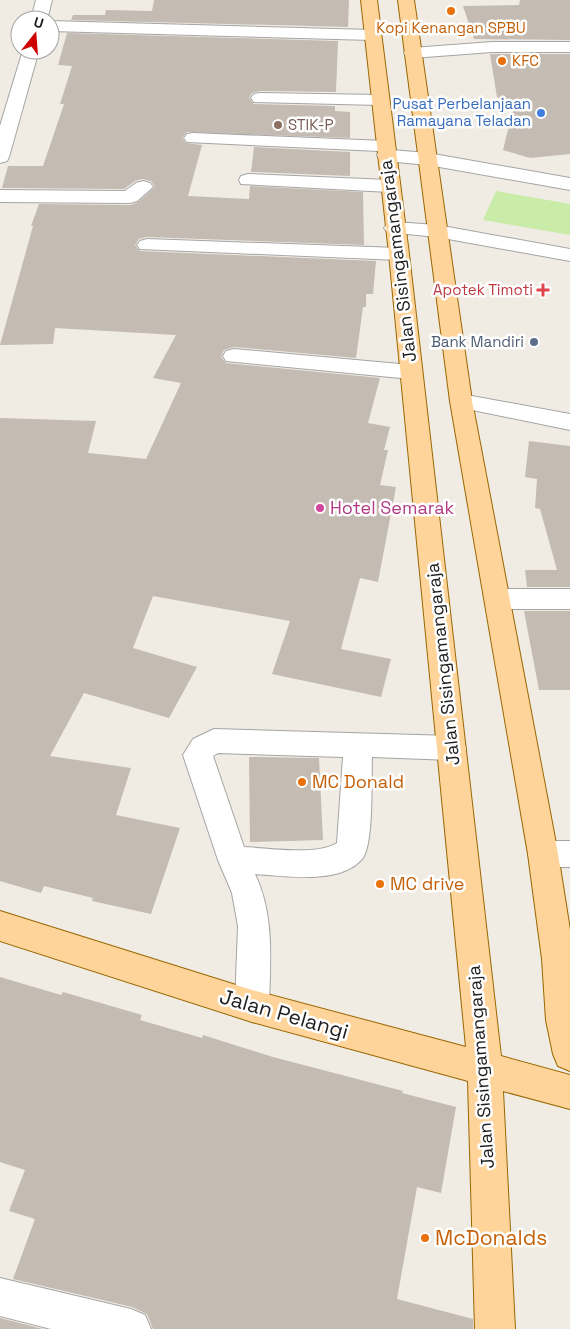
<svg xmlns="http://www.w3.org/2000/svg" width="570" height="1329" viewBox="0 0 570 1329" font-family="'Space Grotesk',sans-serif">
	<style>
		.grass { fill: #c9eca8 }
		.building { fill: #c4bbb3 }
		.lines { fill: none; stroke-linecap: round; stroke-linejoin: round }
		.minor-casing { stroke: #a5a5a5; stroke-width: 2 }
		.major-casing { stroke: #996700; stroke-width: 2 }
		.minor { fill: #fff; fill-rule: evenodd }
		.major { fill: #ffd49a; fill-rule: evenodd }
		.food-dot { fill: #e8710a; stroke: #fff; stroke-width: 2 }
		.shop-dot { fill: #3f7fe0; stroke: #fff; stroke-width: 2 }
		.education-dot { fill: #8d6e63; stroke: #fff; stroke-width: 2 }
		.health-dot { fill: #e0444e; stroke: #fff; stroke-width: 2 }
		.service-dot { fill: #5c6f8a; stroke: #fff; stroke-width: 2 }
		.hotel-dot { fill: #d1479c; stroke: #fff; stroke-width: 2 }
		.labels { text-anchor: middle; stroke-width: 5; stroke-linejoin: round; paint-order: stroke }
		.far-food-label { font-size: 15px; fill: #c56008; stroke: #fff }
		.far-shop-label { font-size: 15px; fill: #366cbe; stroke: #fff; text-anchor: end }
		.far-education-label { font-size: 15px; fill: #785e54; stroke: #fff; text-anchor: start }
		.far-health-label { font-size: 15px; fill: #be3a42; stroke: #fff; text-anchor: end }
		.far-service-label { font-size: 15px; fill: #4e5e75; stroke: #fff; text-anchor: end }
		.street-label { font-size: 18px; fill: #1e1e1e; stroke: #fff }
		.hotel-label { font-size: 18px; fill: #b23c85; stroke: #fff; text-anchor: start }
		.food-label { font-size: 18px; fill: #c56008; stroke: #fff; text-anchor: start }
		.near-street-label { font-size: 21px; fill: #1e1e1e; stroke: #fff }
		.near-food-label { font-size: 21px; fill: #c56008; stroke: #fff; text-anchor: start }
	</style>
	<rect width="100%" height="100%" fill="#f0ece4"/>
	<path class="grass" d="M496,191L570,204V235L483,220Z"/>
	<path class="building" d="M154,0H349L348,27L71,20L73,15H105L106,10L152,11Z
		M520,0H570V40L474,39L463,6L519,5Z
		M67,33L338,41L336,92L260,91L252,93L249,98L254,104L335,106V111L350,112V138L187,132L182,138L186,143L202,145L188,196L249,199L250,186L363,192L364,245L147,237L139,239L135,245L140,251L376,261L373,294H366V307H363L356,358L234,347L224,350L221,357L226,363L380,378L368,423L390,427L384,450H388L380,485L396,487L378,582L360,578L341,649L391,659L381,697L272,674L290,621L153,596L133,648L197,667L169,718L84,693L50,756L131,768L116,815L180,828L151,914L92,901L93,898L44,886L41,893L0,881V418L96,421L88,453L146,459L181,383L153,378L176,335L55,328L53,344L0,345L33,226H31L39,204L131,205L138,202L155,187L151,181L142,179L135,181L124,189L2,188L8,166H43L64,104H60L72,66L58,65Z
		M490,54H570V154L530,158L503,150L513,109L497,97Z
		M254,147L350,152V176L251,172Z
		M529,441L570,446V587H527L525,570H557L540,509L535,508L537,479L525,477Z
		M524,611H570V690H539Z
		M249,757L319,758L323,840L250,842Z
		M0,977L61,995L63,992L142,1015L140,1020L202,1038L203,1035L273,1057L403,1091L402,1093L456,1107L441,1193L417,1187L397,1299L473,1319V1329H153L147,1314L132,1307L13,1279L35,1219L9,1211L25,1170L0,1162Z
		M0,1318L43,1329H0Z"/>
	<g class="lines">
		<g class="minor-casing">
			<path id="minor" d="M36,0H52L47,20H31Z
				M50,21L372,30L378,32L380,35L378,38L372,40L50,31Z
				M492,42H570V52H492L412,58L406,57L404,53L406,49L412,48Z
				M23,50H39L9,157L7,161L0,163V126Z
				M260,93L380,95L386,96L389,100L386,104L380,105L254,102L251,98L254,94Z
				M193,133L385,141L391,142L394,146L391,150L428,153L570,178V190L428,165L386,161L379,159L377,155L379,151L187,142L184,138L187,134Z
				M248,174L389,180L396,182L399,186L396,190L389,192L241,184L239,180L241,176Z
				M143,181L150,183L153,187L137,201L130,203L0,202V190L125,191L136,183Z
				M394,222L437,225L570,249V261L437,237L387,232L384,228L387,224Z
				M147,239L399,248L406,250L409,254L406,258L399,260L140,249L137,245L140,241Z
				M234,349L411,365L419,367L422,372L419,377L411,379L226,361L223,356L226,351Z
				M461,394L570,414V430L453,406L450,401L453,396Z
				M498,589H570V609H498L489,606L485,599L489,592Z
				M214,729L452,736L462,740L466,748L462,756L452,760L372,757C371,778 374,846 362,859C340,885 285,876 255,874C275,916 270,961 269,1006L264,1017L252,1022L240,1017L235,1006L238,926L232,893L218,860L183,755L193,739ZM218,753L343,757L337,843C317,856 268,848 244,847L213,756Z
				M543,841H570V867H543L532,864L528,854L532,844Z
				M0,1278L131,1309L145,1315L151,1329H51L0,1316Z"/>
		</g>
		<g class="major-casing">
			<path id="major" d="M361,0H377L409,254L501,1056L570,1075V1109L503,1091L515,1329H475L468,1081L252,1022L0,941V911L252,990L466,1047L389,254Z
				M398,0H414L472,401L558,854L570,930V1071L558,1066L553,1054L546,1020L542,959L528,854L450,401Z"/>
		</g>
		<use href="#minor" class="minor"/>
		<use href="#major" class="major"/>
	</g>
	<g class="food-dot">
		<circle cx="451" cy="11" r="5"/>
		<circle cx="502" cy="61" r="5"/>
		<circle cx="302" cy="782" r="5"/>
		<circle cx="380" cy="884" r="5"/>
		<circle cx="425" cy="1238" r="5"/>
	</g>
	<circle class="shop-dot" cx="541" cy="113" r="5"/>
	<circle class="education-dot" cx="278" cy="125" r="5"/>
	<path class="health-dot" d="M540.5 282.5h5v5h5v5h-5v5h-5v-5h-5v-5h5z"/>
	<circle class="service-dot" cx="534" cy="342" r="5"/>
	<circle class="hotel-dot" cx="320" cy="508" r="5"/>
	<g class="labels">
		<g class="far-food-label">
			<text x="451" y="33">Kopi Kenangan SPBU</text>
			<text x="512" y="66" text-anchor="start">KFC</text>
		</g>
		<g class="far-shop-label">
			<text x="531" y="109">Pusat Perbelanjaan<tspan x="531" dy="17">Ramayana Teladan</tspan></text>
		</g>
		<g class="far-education-label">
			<text x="288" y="130">STIK-P</text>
		</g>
		<g class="far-health-label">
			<text x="533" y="295">Apotek Timoti</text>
		</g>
		<g class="far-service-label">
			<text x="524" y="347">Bank Mandiri</text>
		</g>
		<g class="street-label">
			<text transform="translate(398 261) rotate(-97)" y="6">Jalan Sisingamangaraja</text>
			<text transform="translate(443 664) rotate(-96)" y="6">Jalan Sisingamangaraja</text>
			<text transform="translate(481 1067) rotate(-94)" y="6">Jalan Sisingamangaraja</text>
		</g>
		<g class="hotel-label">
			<text x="330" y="514">Hotel Semarak</text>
		</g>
		<g class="food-label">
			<text x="312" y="788">MC Donald</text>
			<text x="390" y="890">MC drive</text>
		</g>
		<g class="near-street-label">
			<text transform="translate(284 1014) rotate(16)" y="7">Jalan Pelangi</text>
		</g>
		<g class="near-food-label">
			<text x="435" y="1245">McDonalds</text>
		</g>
	</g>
	<g transform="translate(35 35) rotate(17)"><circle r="24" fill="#ffffff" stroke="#a5a5a5"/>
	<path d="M0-4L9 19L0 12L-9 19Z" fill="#cd0100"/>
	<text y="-8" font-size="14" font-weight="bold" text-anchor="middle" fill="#1e1e1e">U</text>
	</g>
</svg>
